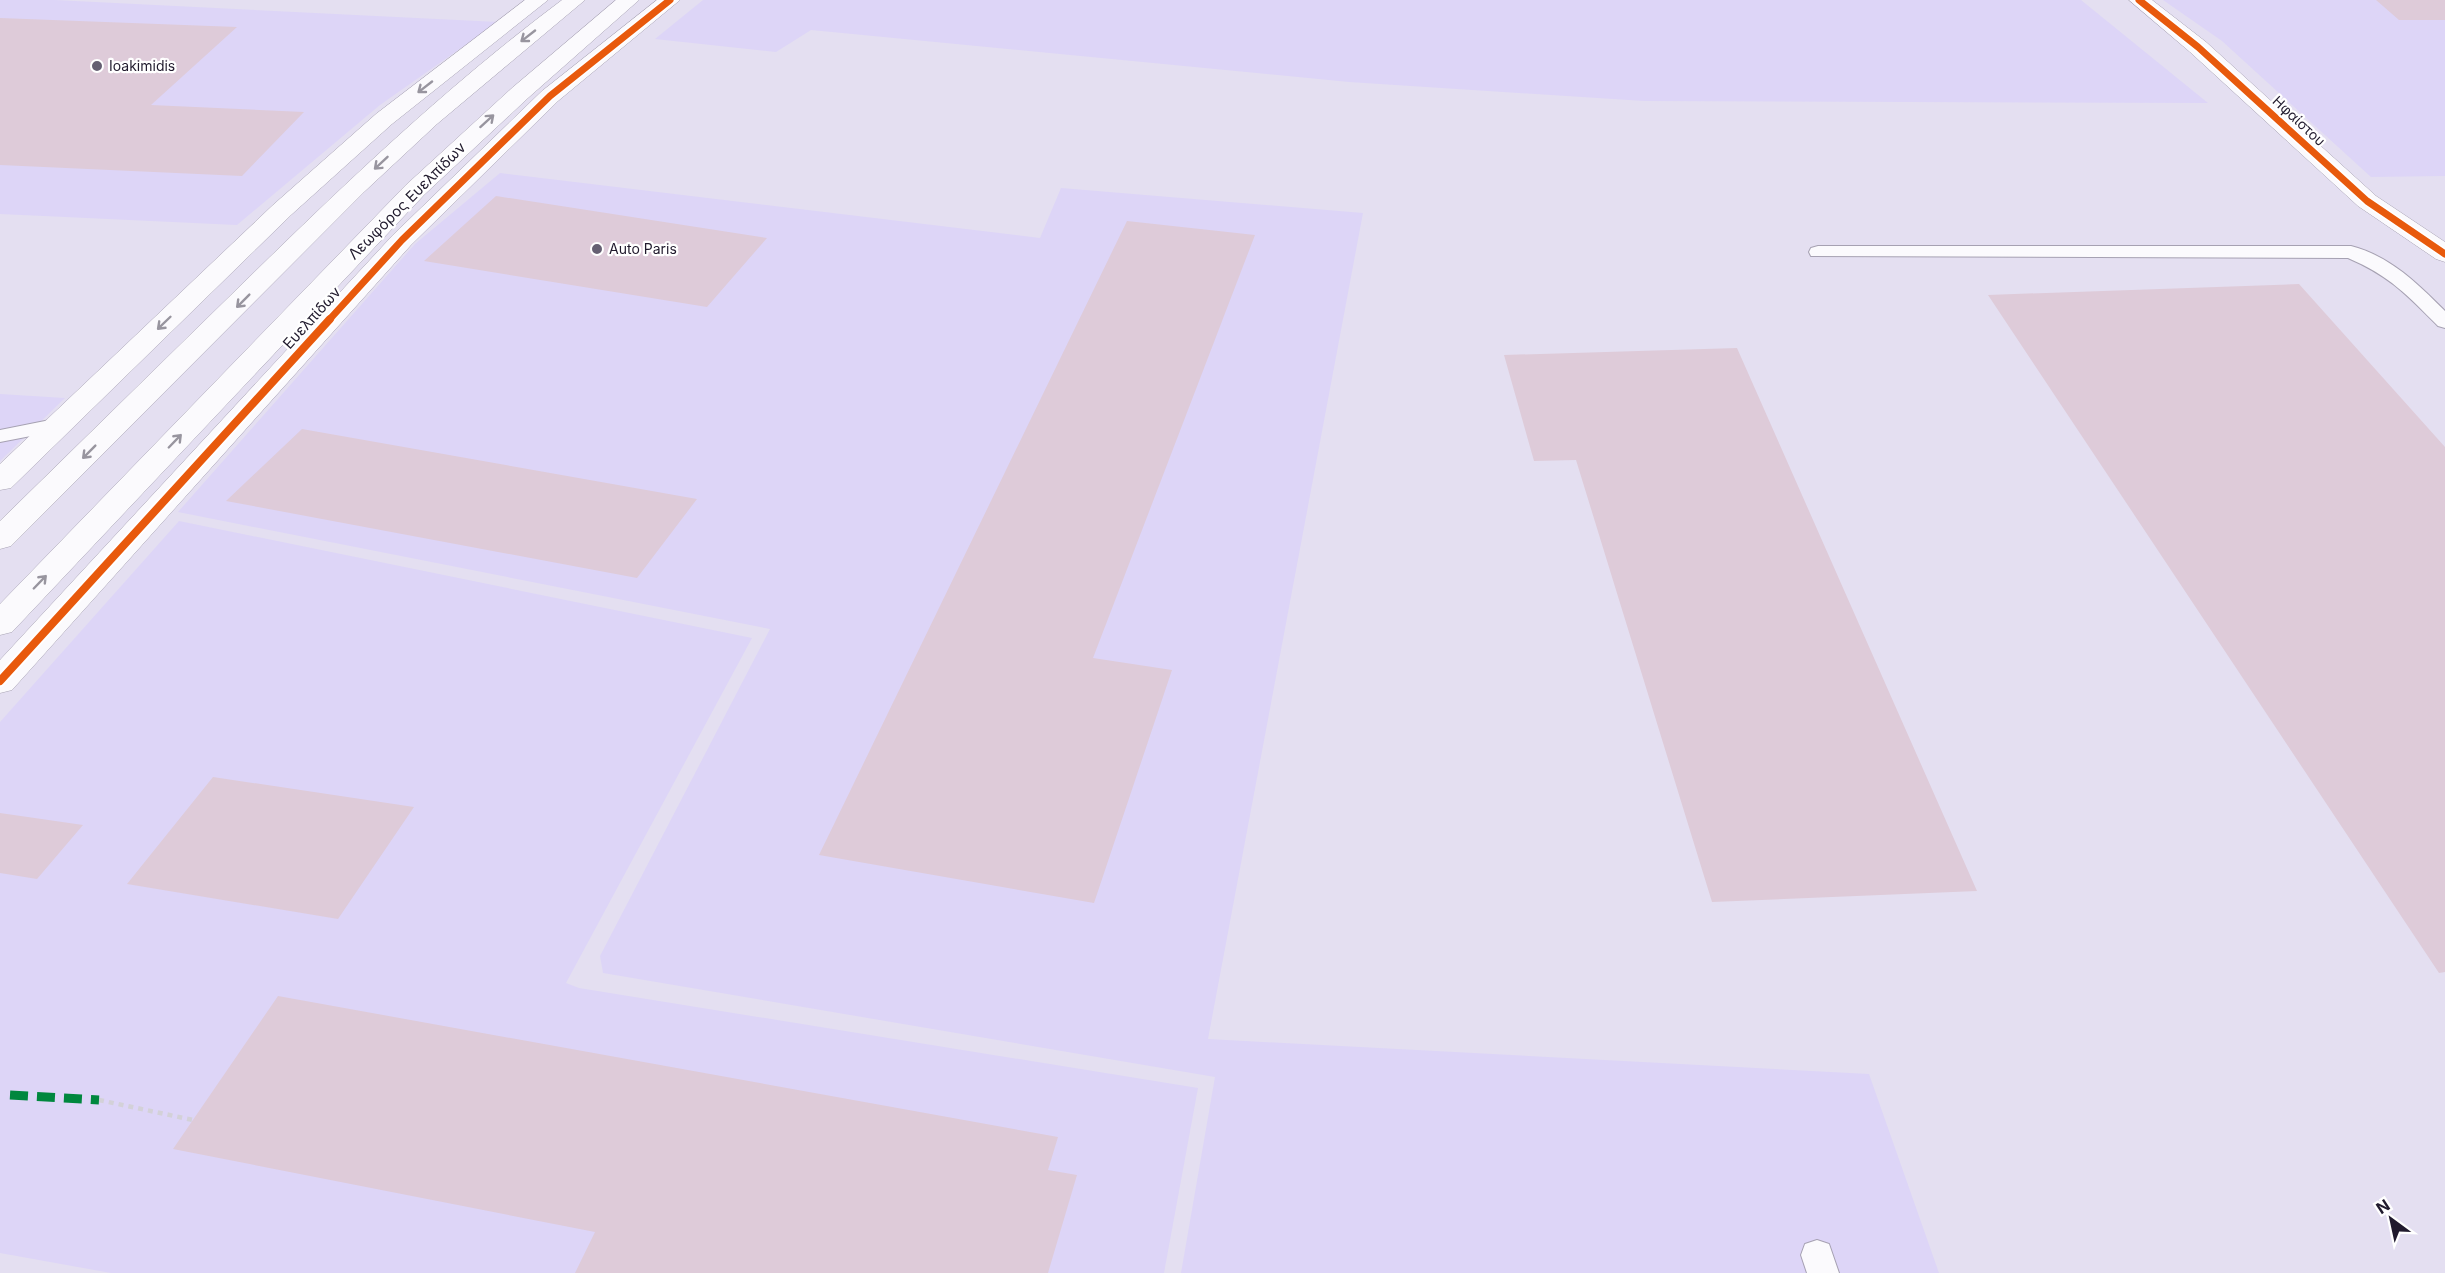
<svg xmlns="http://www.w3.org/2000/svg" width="2445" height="1273" viewBox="0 0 2445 1273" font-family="Inter,sans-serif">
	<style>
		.built { fill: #ddd5f7 }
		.building { fill: #decbd9 }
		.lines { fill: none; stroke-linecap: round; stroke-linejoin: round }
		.service-casing { stroke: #a6a1b2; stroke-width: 2 }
		.minor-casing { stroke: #a6a1b2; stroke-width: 1 }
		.tertiary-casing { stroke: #a6a1b2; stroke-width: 1 }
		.primary-casing { stroke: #a6a1b2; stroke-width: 1 }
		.path { stroke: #d3d1d8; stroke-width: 4.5; stroke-dasharray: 5 5; stroke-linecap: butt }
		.service { fill: #fbfafd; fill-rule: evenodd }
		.minor { fill: #fbfafd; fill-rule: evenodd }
		.tertiary { fill: #fbfafd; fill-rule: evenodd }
		.primary { fill: #fbfafd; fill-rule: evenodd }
		.quiet { stroke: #00873e; stroke-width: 9; stroke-dasharray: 18 9; stroke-linecap: butt }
		.cycleway-far1-casing { stroke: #fff; stroke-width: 10 }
		.cycleway-casing { stroke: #fff; stroke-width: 12 }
		.cycleway-far1 { stroke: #e8590c; stroke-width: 7 }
		.cycleway { stroke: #e8590c; stroke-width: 8 }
		.oneway { stroke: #98959f }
		.poi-dot { fill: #655f72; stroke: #fff; stroke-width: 2 }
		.labels { text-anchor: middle; stroke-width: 4.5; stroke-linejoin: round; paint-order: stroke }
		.far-poi-label { font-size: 14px; fill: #201a2d; stroke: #fff; text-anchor: start }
		.far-street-label { font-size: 14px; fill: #201a2d; stroke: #fff }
		.street-label { font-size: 15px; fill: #201a2d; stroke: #fff }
	</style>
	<rect width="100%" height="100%" fill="#e4dff1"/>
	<path class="built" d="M0,0H55L498,22L380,105L237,225L0,214Z
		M703,0H2081L2208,103L1644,101L1349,82L811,30L776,52L655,39Z
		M2163,0H2445V176L2371,177L2222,41Z
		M500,173L1040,238L1061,188L1363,213L1208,1039L1869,1074L1939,1273H1181L1215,1077L603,973L600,956L770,629L178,512L415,244Z
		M0,394L65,398L0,461Z
		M179,521L752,638L566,983L579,988L1198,1088L1164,1273H111L0,1253V722Z"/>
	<path class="building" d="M2376,0H2445V20H2399Z
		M0,18L237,27L151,105L304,112L242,176L0,165Z
		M496,196L767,238L707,307L424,261Z
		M1127,221L1255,235L1093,658L1172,670L1094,903L819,855Z
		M2299,284L2445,447V972L2439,973L1988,295Z
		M1737,348L1977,891L1712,902L1576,460L1534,461L1504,355Z
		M302,429L697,499L637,578L226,501Z
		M213,777L414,807L338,919L127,884Z
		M0,813L83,825L37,879L0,873Z
		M278,996L1058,1137L1048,1170L1077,1175L1048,1273H575L595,1232L173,1149Z"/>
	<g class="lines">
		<g class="service-casing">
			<path id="service" d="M1818,246H2351C2390,256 2418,284 2445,311V328L2438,326C2407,295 2390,276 2348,258L1811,256L1809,252L1811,248Z
				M60,418L67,419L71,424L67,429L0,442V430Z
				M1817,1240L1829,1244L1839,1273H1807L1801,1255L1805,1244Z"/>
		</g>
		<g class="minor-casing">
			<path id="minor" d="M525,0H548L392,124L291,215L11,488L0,490V464L273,205L376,114Z
				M657,0H680L558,101L411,245L12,690L0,693V660L393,235L542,91Z"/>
		</g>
		<g class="tertiary-casing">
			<path id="tertiary" d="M2129,0H2152L2206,42L2376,196L2445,242V262L2436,259L2358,206L2190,52Z"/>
		</g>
		<g class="primary-casing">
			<path id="primary" d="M562,0H585L437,124L364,192L11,546L0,549V521C77,446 153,371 230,296C336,192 443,89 562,0Z
				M616,0H639L528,98L424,195L12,632L0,635V604L406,185L512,88Z"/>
		</g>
		<path class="path" d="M99,1100L193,1120"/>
		<use href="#service" class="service"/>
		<use href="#minor" class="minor"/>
		<use href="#tertiary" class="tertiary"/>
		<use href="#primary" class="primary"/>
		<path class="quiet" d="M10,1095L99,1100"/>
		<g class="cycleway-far1-casing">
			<path id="cycleway-far1" d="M2139,0L2198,47L2367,201L2445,254
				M329,320L402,240L550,96L670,0"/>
		</g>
		<g class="cycleway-casing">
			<path id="cycleway" d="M0,681L330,319"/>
		</g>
		<use href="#cycleway-far1" class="cycleway-far1"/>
		<use href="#cycleway" class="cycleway"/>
	</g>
	<defs><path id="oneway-shaft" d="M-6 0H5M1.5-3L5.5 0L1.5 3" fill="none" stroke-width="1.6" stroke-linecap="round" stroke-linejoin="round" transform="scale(1.5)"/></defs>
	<g class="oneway">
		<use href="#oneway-shaft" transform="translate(528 36) rotate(142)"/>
		<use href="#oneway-shaft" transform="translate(425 87) rotate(142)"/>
		<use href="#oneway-shaft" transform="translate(487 121) rotate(-42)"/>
		<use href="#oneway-shaft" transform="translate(381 163) rotate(137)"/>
		<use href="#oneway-shaft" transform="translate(243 301) rotate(135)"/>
		<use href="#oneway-shaft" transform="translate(164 323) rotate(136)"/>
		<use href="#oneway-shaft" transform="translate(175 441) rotate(-46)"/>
		<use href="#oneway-shaft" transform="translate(89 452) rotate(135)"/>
		<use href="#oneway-shaft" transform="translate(40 582) rotate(-46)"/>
	</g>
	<g class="poi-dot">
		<circle cx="97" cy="66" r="6"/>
		<circle cx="597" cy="249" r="6"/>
	</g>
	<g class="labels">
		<g class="far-poi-label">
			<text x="109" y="71">Ioakimidis</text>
			<text x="609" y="254">Auto Paris</text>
		</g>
		<g class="far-street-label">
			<text transform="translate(2299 121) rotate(43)" y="5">Ηφαίστου</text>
		</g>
		<g class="street-label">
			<text transform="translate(407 201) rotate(-45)" y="5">Λεωφόρος Ευελπίδων</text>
			<text transform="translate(312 318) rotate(-48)" y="5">Ευελπίδων</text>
		</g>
	</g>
	<g transform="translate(2391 1219) rotate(327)" stroke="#ffffff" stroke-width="4.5" paint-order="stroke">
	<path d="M0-4.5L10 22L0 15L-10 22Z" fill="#201a2d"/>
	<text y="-9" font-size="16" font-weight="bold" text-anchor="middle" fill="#201a2d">N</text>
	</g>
</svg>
